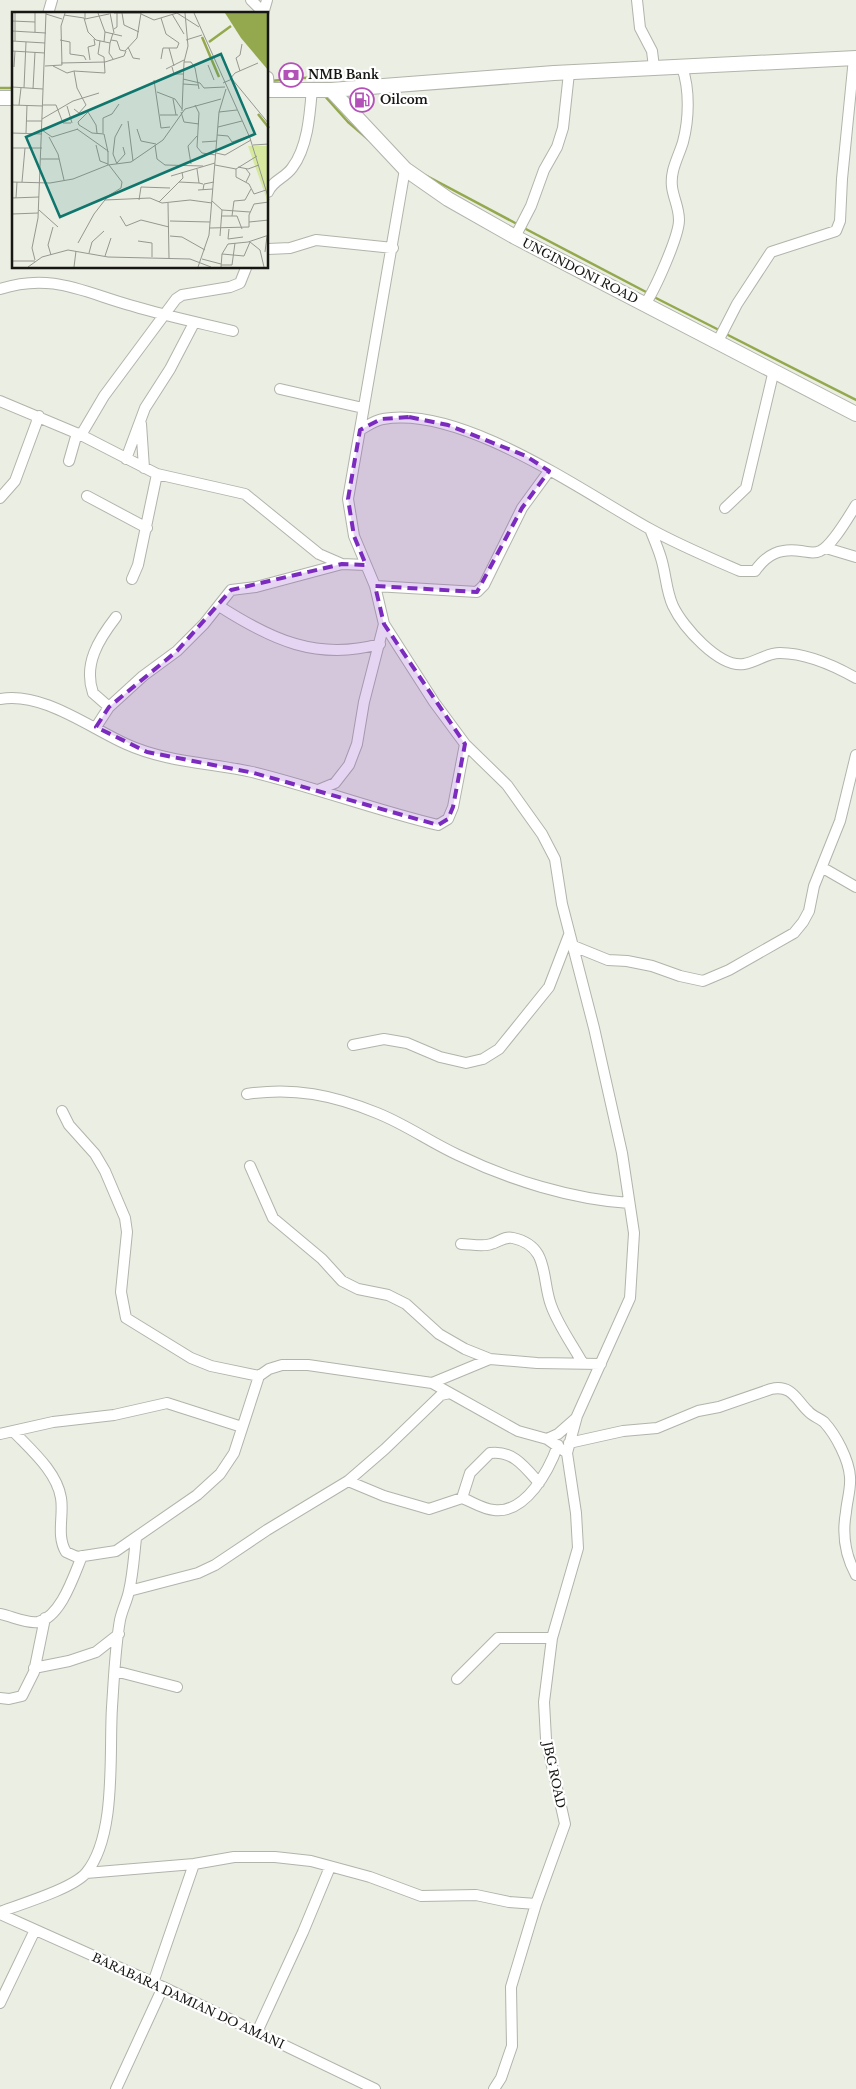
<svg xmlns="http://www.w3.org/2000/svg" width="856" height="2089" viewBox="0 0 856 2089" font-family="'Libre Baskerville',serif">
	<style>
		.lines { fill: none; stroke-linecap: round; stroke-linejoin: round }
		.stream { stroke: #94a94d; stroke-width: 2.5 }
		.minor-casing { stroke: #b1b4aa; stroke-width: 12 }
		.secondary-casing { stroke: #b1b4aa; stroke-width: 16 }
		.minor { stroke: #fff; stroke-width: 10 }
		.secondary { stroke: #fff; stroke-width: 14 }
		.marked { fill: #7b2cbf; fill-opacity: 0.2; stroke: #7b2cbf; stroke-width: 4; stroke-dasharray: 10 6; stroke-linejoin: round }
		.labels { text-anchor: middle; stroke-width: 4.5; stroke-linejoin: round; paint-order: stroke }
		.poi-label { font-size: 12px; font-weight: bold; fill: #161713; stroke: #fff; text-anchor: start }
		.street-label { font-size: 12px; fill: #161713; stroke: #fff }
		.inset-river { fill: none; stroke: #94a94d; stroke-width: 2.5 }
		.inset-road { fill: none; stroke: #969890; stroke-width: 1 }
		.view { fill: #0f766e; fill-opacity: 0.15; stroke: #0f766e; stroke-width: 2.5 }
		.inset-edge { fill: none; stroke: #161713; stroke-width: 2.5 }
	</style>
	<rect width="100%" height="100%" fill="#ebeee3"/>
	<g class="lines">
		<path class="stream" d="M270,81L326,76
			M0,88H14
			M323,94L348,122L369,140
			M425,175L517,224
			M522,227L648,293
			M652,296L721,331
			M726,334L856,400"/>
		<g class="minor-casing">
			<path id="minor" d="M251,0L263,12
				M637,0L640,28L652,51L654,67
				M48,14L52,0
				M263,14L267,0
				M268,77L269,90
				M405,169L348,499L354,536L375,586L384,624L434,702L465,744L507,785L542,834L555,859L562,904L594,1028L622,1153L634,1233L630,1298L577,1416L567,1453L576,1513L578,1548L552,1638L544,1702L546,1739L565,1824L536,1904L511,1987L512,2046L501,2078L494,2089
				M268,192C273,180 285,178 292,168C308,147 310,113 312,88
				M515,237L531,206L544,170L557,147L563,128L569,73
				M268,249L290,248L316,240L393,248
				M0,289C52,272 85,293 133,306C166,316 200,323 233,331
				M645,304C655,290 679,236 679,220C679,202 668,192 673,171C675,162 680,152 683,142C689,119 690,90 682,67
				M718,341L737,304L771,252L836,231L840,221L842,179L854,58
				M280,389L363,408
				M0,401L81,435L157,474L245,494L319,554L342,564L366,565
				M141,424L144,468
				M360,430C367,426 375,420 383,419C462,405 583,492 650,529C679,545 710,558 740,571H755C767,554 780,548 801,551C808,552 814,554 820,551C832,546 849,516 856,505
				M81,435L104,396L176,299L182,295L230,287L240,283L246,268
				M126,459L145,408L170,369L194,323
				M69,461L77,433
				M87,496L147,528
				M0,498L15,481L39,416
				M725,508L746,488L774,370
				M650,529C654,539 658,548 661,558C666,574 666,591 673,606C683,627 719,668 744,664C757,662 766,653 780,653C807,653 833,665 856,678
				M826,548L856,557
				M132,579L138,565L157,474
				M375,586L477,592L484,585L522,508L549,471
				M219,606C272,640 317,661 380,644
				M0,699C42,691 90,728 126,744C165,762 211,763 252,772C314,787 375,810 438,825L448,819L453,807L465,744
				M109,707L93,693C83,664 99,639 116,617
				M96,727L109,707L143,676L177,651L204,624L231,590L256,587L342,564
				M318,790L335,783L349,765L357,744L364,702L384,624
				M823,868L856,887
				M571,945L608,960L627,961L652,966L680,976L703,981L729,970L794,933L803,922L809,911L814,886L840,821L856,755
				M353,1045L384,1039L407,1043L440,1057L466,1063L483,1059L499,1049L549,987L569,935
				M247,1094C294,1087 333,1095 377,1113C405,1124 430,1142 458,1155C510,1180 571,1199 629,1203
				M62,1111L69,1125L95,1154L105,1171L125,1218L127,1232L121,1292L126,1318L191,1358L211,1366L259,1376
				M250,1166L273,1218L322,1259L342,1281L358,1289L388,1295L406,1304L439,1334L465,1349L490,1359L537,1363L601,1364
				M461,1244C470,1244 483,1247 491,1244C499,1242 504,1236 513,1238C550,1246 541,1278 551,1305C558,1325 572,1344 582,1362
				M432,1383L490,1359
				M14,1432C31,1450 57,1472 61,1498C64,1515 56,1536 66,1552L77,1557L116,1551L197,1495L220,1474L234,1453L259,1376L269,1369L282,1365H308L432,1383L450,1393
				M0,1434L53,1422L114,1415L167,1403L242,1427
				M547,1439L558,1434L575,1419
				M569,1443L623,1431L657,1428L698,1411L719,1407L771,1389C792,1384 797,1401 808,1411C812,1416 819,1418 824,1422C836,1435 849,1460 850,1477C851,1489 847,1500 846,1512C842,1534 845,1555 856,1575
				M348,1481L384,1496L429,1509L462,1498C473,1502 482,1509 494,1510C526,1514 549,1470 558,1445
				M462,1498L470,1473L490,1453C513,1450 525,1467 539,1483
				M129,1591L198,1573L215,1565L267,1530L348,1481L385,1449L441,1395L450,1393L518,1431L547,1439L567,1453
				M0,1614C11,1616 27,1624 38,1622C61,1617 74,1575 82,1556
				M34,1668L69,1661L96,1652L119,1634
				M115,1671L177,1687
				M457,1679L498,1638H552
				M0,1698L9,1699L22,1696L34,1672L45,1618
				M86,1873L194,1864L234,1857H275L311,1861L370,1877L421,1896L476,1895L509,1902L536,1904
				M0,1912C21,1904 72,1889 86,1873C117,1836 109,1752 112,1707C114,1678 115,1648 120,1620C122,1610 127,1601 129,1591C133,1574 134,1556 136,1538
				M0,1914L163,1987L375,2089
				M153,1983L194,1864
				M0,2003L35,1930
				M257,2032L303,1932L330,1867
				M116,2089L163,1987"/>
		</g>
		<g class="secondary-casing">
			<path id="secondary" d="M268,90H331L554,73L856,58
				M331,90L405,169L448,199L515,237L856,414
				M0,98H14"/>
		</g>
		<use href="#minor" class="minor"/>
		<use href="#secondary" class="secondary"/>
	</g>
	<path class="marked" d="M409,417L448,425L526,456L549,471L522,508L477,592L375,586L384,624L465,744L453,807L448,819L438,825L254,773L147,752L96,727L109,707L177,651L231,590L342,564L366,565L354,536L348,499L360,430L381,419Z"/>
	<defs>
		<g id="bank-ring" transform="scale(1.25)"><circle r="9.5" fill="#fff" stroke="#b351b9" stroke-width="1.5"/><path d="M-6-4H6V4H-6ZM0-2.3a2.3 2.3 0 1 0 0 4.6a2.3 2.3 0 1 0 0-4.6Z" fill="#b351b9"/></g>
		<g id="fuel-ring" transform="scale(1.25)"><circle r="9.5" fill="#fff" stroke="#b351b9" stroke-width="1.5"/><path d="M-5.5-6h7V0h2V4h1.3V-2.5L3-4.5l.8-.8L6-3V5H2.5V1h-1V6h-7ZM-4.2-4.7v3.2H.2V-4.7Z" fill="#b351b9"/></g>
	</defs>
	<g fill-rule="evenodd">
		<use href="#bank-ring" x="291" y="75"/>
		<use href="#fuel-ring" x="362" y="100"/>
	</g>
	<g class="labels">
		<g class="poi-label">
			<text x="308" y="79">NMB Bank</text>
			<text x="380" y="104">Oilcom</text>
		</g>
		<g class="street-label">
			<text transform="translate(580 271) rotate(27)" y="4">UNGINDONI ROAD</text>
			<text transform="translate(554 1775) rotate(78)" y="4">JBG ROAD</text>
			<text transform="translate(188 2001) rotate(25)" y="4">BARABARA DAMIAN DO AMANI</text>
		</g>
	</g>
	<g transform="translate(12 12)">
		<rect width="256" height="256" fill="#ebeee3"/>
		<path d="M236,134H256V193L254,185Z" fill="#d6e99e"/>
		<path d="M213,1H256V58L229,26Z" fill="#94a94d"/>
		<path class="inset-river" d="M190,25L207,65M197,30L219,14M246,102L257,116"/>
		<path class="inset-road" d="M23,1V20M73,1V7L97,2M86,1L93,20L92,30M98,1L102,21M102,1H129M110,1L112,13L127,20M182,1L238,126L257,188M34,2L50,7M129,2L142,8L165,1L187,15M160,2L172,22M52,3L72,6L76,20L84,28L98,31L101,21M0,9L23,10M102,17L105,15V1M0,19L34,21M93,20L110,24M48,28L58,30V42L72,44L74,48M99,28L105,29L108,38L113,39L125,26L129,1M174,28L190,23M0,29L33,31M3,29V1M98,31L97,41L101,47M116,35L121,46L128,47M157,36L162,54M0,39L33,41M149,47L151,36H165L167,31L154,22L149,6M78,48L76,35L83,33L82,27M172,50H179L183,56L187,77M49,51L93,50L112,44L114,39M196,53L202,68M33,54L50,53L49,14L53,1M41,54L55,61L62,59L65,76L74,93L67,101L62,97M2,55L3,39M160,55L162,62H171M154,57L172,48M62,59L93,61L92,45L86,42L88,29M228,59L224,46L228,43L230,32M171,67L188,71L192,76L213,75M218,67L223,61L246,51M142,68L149,116L158,115M211,71L220,67L257,112M171,72L186,73M0,75L31,77M12,76L14,30M21,77L23,40M145,80L163,87L170,97M161,87L164,103M0,93L31,94M7,93L9,76M31,93H44L51,111H59M183,93L187,101L185,135L190,141L204,143M55,94L60,111M170,99L172,50L176,34L173,1M76,100L66,110L67,113L80,121L92,122L96,140M76,100L84,113L85,121M169,100L172,110L187,112M207,100L225,98M148,103H166M30,107L61,89L87,81M14,109H30M116,109L121,149M206,115L230,109M65,117L96,139V153M125,117L129,129L144,132M30,118L40,125L66,117M0,121L30,122M14,121L15,93M91,121V106L100,102L107,92M205,123L216,124L220,130L237,124M37,125L46,142L52,168M190,130L205,129M84,133L88,149L96,152M143,133L145,147L153,153L191,154M241,133L257,132M0,136H30M204,141L213,143L239,128M245,144L224,157V165L237,172L242,182L254,178M29,147H47M105,151L113,142L111,135M105,152L101,142L103,125L110,112M179,152L176,134L185,124M203,153L224,157M226,155L236,157L247,153M185,157L187,171L191,172M234,157L238,162L234,170M159,164L203,151M0,170L38,171L61,167L96,153L119,150L151,128L173,97L209,87M10,170L13,136M167,170L187,171M186,178L201,177M191,178L192,172L202,170M0,186L27,185M4,186L5,170M93,188L138,186L150,191L178,188L200,191M127,188L129,175L158,176M200,189L210,198L208,224M147,190L171,166L170,160M156,191L157,246M27,198L46,215M210,198L238,200M0,202L26,201M108,204L114,214L129,208L157,215M210,204H225L230,217M220,204L222,189L233,188L239,177M158,209L198,210M237,210L257,208M198,216L237,215V203L242,192L257,190M217,217L216,227L231,225M158,224L170,225L193,238M126,229L140,231V245M238,230L248,238L252,255M66,231L82,202L96,184L109,176L110,170L97,153M253,240L255,224M77,241L80,230L92,219M210,242L232,244M39,243L36,233L41,215M93,244L99,226M232,244L238,230M190,247L209,252M23,248L20,236L26,206L34,1M0,249H23M209,253H220L223,231M16,255L30,245L56,238L96,245L178,247L199,255M62,255L64,239M186,255L197,223L207,100L214,77M209,255L210,242L216,232L236,230L257,223"/>
		<path class="view" d="M209,42L243,122L48,205L14,125Z"/>
		<rect width="256" height="256" class="inset-edge"/>
	</g>
</svg>
